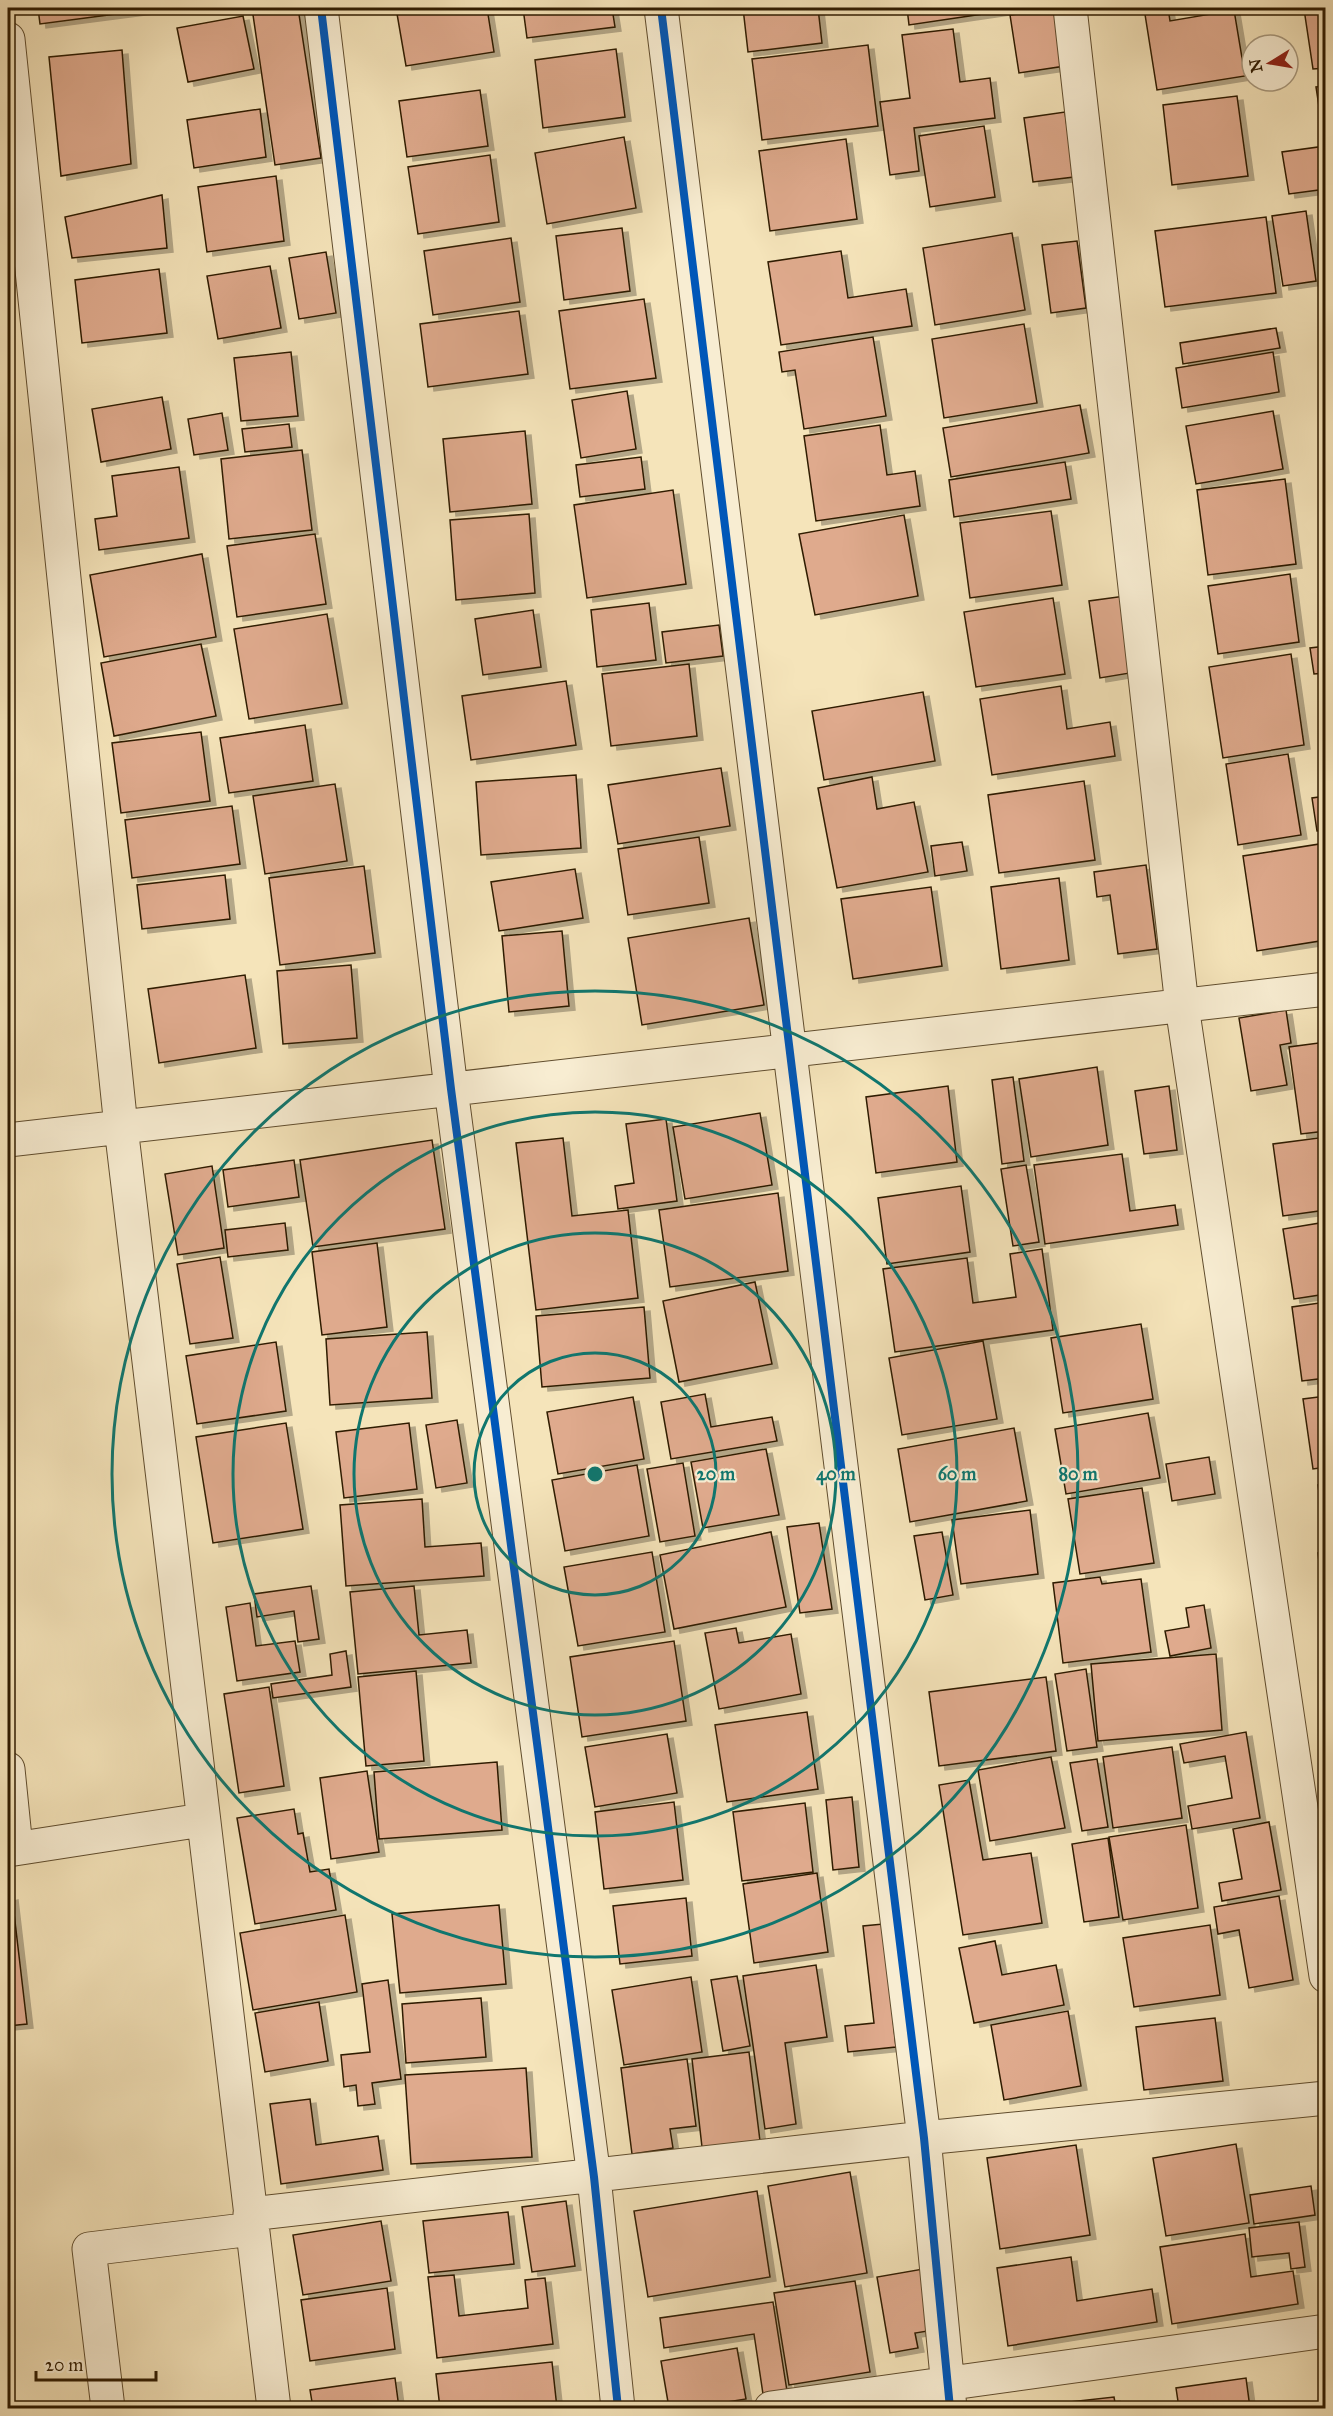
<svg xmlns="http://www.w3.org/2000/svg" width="1333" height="2416" viewBox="0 0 1333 2416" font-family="'IM FELL Great Primer',serif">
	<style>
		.building { fill: #dfaa8d; stroke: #2f1b00; stroke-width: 1.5; filter: url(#shadow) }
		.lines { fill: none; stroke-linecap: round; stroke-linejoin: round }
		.minor-casing { stroke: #604d2e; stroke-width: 35 }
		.minor { stroke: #f8edd2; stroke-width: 33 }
		.cycleway-casing { stroke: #f8edd2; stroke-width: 11 }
		.cycleway { stroke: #0057b8; stroke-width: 8 }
		.ring { fill: none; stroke: #0f766e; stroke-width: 3 }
		.centre { fill: #0f766e; stroke: #f8edd2; stroke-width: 3 }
		.ring-label { font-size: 18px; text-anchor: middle; font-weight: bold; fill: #0f766e; stroke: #f8edd2; stroke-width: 4.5; stroke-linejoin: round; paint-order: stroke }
	</style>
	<defs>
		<filter id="shadow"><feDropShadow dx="6" dy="4" stdDeviation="0" flood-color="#0004"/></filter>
	</defs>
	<rect width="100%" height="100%" fill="#f5e4ba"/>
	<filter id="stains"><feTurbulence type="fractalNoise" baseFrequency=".00333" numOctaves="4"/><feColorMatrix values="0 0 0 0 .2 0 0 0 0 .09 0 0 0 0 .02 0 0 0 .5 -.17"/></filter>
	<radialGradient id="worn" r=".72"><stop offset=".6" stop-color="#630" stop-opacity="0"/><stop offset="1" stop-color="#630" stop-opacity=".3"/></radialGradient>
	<path class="building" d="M38,8H154V9L40,24Z
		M252,8H298L321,158L275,165Z
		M396,8H487L494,52L406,66Z
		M523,8H612L615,27L527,38Z
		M743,8H818L822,43L748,52Z
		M907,8H1003V11L909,25Z
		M1144,8H1168L1170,21L1234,10L1245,76L1157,90Z
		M1326,8V68L1313,69L1304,9Z
		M1057,9L1065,66L1019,73L1010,15Z
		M243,16L254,69L188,82L177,28Z
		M953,29L960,82L990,78L995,118L914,128L919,171L890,175L880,102L910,98L902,35Z
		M868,45L878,126L762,140L752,59Z
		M616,49L625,117L543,128L535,60Z
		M122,50L131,164L61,176L49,57Z
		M1326,86V189L1289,194L1282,152L1325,146L1316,87Z
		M480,90L488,146L407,157L399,101Z
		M1237,96L1248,176L1172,185L1163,105Z
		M260,109L266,157L194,168L187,120Z
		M1065,112L1074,177L1033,182L1024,118Z
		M984,126L995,197L930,207L919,136Z
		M624,137L636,208L547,224L535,153Z
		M846,139L857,219L770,231L759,151Z
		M490,155L499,222L418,234L408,167Z
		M276,176L284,241L207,252L198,187Z
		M162,195L167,248L72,258L65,217Z
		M1306,211L1316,281L1283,286L1272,216Z
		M1266,217L1276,293L1165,307L1155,231Z
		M622,228L630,291L564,300L556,236Z
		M1012,233L1025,310L935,325L923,248Z
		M511,238L520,302L433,315L424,251Z
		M1077,241L1086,308L1051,313L1042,245Z
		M841,251L848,298L906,289L912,326L781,345L768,262Z
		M326,252L336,313L299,319L289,258Z
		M270,266L281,328L218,339L207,276Z
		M159,269L167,333L82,343L75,280Z
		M644,299L656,378L570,389L559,311Z
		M519,311L528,374L428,387L420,324Z
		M1024,324L1037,403L944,418L932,339Z
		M1276,328L1280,348L1183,364L1180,343Z
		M873,337L886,416L804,429L795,370L782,372L779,352Z
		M291,352L298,416L241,421L234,358Z
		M1273,352L1279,392L1182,408L1176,368Z
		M627,391L636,449L581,458L572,400Z
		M162,397L171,449L101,462L92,409Z
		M1080,405L1089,453L951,477L943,428Z
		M1273,411L1283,469L1196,484L1186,426Z
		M222,413L228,450L194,455L188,419Z
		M289,424L292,447L245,452L242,429Z
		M880,425L887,475L915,471L920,506L816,521L804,436Z
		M525,431L532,504L450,512L443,439Z
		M302,450L312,530L229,539L221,459Z
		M641,457L645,489L580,497L576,465Z
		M1065,462L1071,499L954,517L949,480Z
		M179,467L189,538L99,550L95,519L117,516L112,476Z
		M1285,479L1296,564L1208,575L1197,490Z
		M673,490L686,584L587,598L574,505Z
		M1051,511L1062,585L970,598L960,523Z
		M529,514L535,593L456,600L450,520Z
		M904,515L918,596L815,615L799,534Z
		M315,534L326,604L237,617L227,546Z
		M202,554L216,637L104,657L90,575Z
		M1290,574L1299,642L1218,654L1208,586Z
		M1125,596L1136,672L1100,678L1089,601Z
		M1053,598L1065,674L976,687L964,612Z
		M649,603L656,660L597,667L591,610Z
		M533,610L541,667L483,675L475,619Z
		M327,614L342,704L249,719L234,629Z
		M719,625L723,656L666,663L662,632Z
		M201,644L216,716L114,736L101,663Z
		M1326,646V673L1314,674L1310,648Z
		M1291,654L1304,745L1223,758L1209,667Z
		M689,664L697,736L611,746L602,674Z
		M566,681L576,745L471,760L462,696Z
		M1061,686L1067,729L1110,722L1115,756L992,775L980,699Z
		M923,692L935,761L824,780L812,711Z
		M305,725L313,781L229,793L220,738Z
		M201,732L210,801L121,813L112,743Z
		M1288,754L1301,835L1238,845L1226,764Z
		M721,768L730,826L618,844L608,785Z
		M576,775L581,848L481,855L476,782Z
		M872,777L877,809L914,802L928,872L837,888L818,788Z
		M1084,781L1095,860L999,873L988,795Z
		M335,784L347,861L265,874L253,796Z
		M1326,796V830L1317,831L1312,798Z
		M232,806L240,864L132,878L125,820Z
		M699,837L709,903L628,915L618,849Z
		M962,842L967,871L935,876L931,846Z
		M1326,843V940L1257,951L1243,856Z
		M1146,865L1157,949L1118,954L1110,895L1097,897L1094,872Z
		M364,866L375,953L280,965L269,878Z
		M575,869L583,918L499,931L491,882Z
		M225,875L230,919L142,929L137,885Z
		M1059,878L1069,960L1001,969L991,887Z
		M931,887L942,966L853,979L841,899Z
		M749,918L764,1005L642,1025L628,938Z
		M562,931L569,1006L509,1012L502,936Z
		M351,965L357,1038L283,1044L277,971Z
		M245,975L256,1048L159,1063L148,989Z
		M1286,1010L1291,1043L1280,1045L1287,1085L1251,1091L1239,1018Z
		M1326,1042V1131L1301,1134L1289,1047Z
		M1097,1067L1108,1145L1031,1157L1019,1079Z
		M1013,1077L1024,1161L1002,1164L992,1080Z
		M948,1086L957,1162L876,1173L866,1097Z
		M1169,1086L1177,1150L1144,1154L1135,1091Z
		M760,1113L772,1185L685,1199L673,1127Z
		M666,1119L677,1201L618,1209L615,1186L634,1183L626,1124Z
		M1326,1137V1210L1283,1216L1273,1144Z
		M563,1138L572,1216L628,1210L638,1298L536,1310L516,1143Z
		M432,1140L445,1229L313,1247L300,1160Z
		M1122,1154L1130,1211L1175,1205L1178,1225L1045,1244L1034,1165Z
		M294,1160L299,1197L228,1207L223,1170Z
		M1026,1165L1039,1242L1013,1246L1001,1169Z
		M212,1166L224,1248L178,1255L165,1174Z
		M961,1186L970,1252L887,1264L878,1198Z
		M778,1193L788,1271L670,1287L659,1210Z
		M1326,1222V1294L1294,1299L1283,1229Z
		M285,1223L288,1250L228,1257L225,1230Z
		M377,1243L387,1327L322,1335L312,1252Z
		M1042,1249L1053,1330L895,1352L883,1269L967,1258L973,1303L1016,1297L1010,1254Z
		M220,1257L233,1338L190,1344L177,1264Z
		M755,1282L772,1364L679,1382L663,1301Z
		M1326,1302V1378L1302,1381L1292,1307Z
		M644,1307L650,1378L542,1387L536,1316Z
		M1141,1324L1153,1399L1063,1413L1051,1338Z
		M427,1332L432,1398L330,1405L326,1339Z
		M983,1341L997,1419L902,1435L889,1358Z
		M276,1342L286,1411L197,1424L186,1356Z
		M705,1394L711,1427L772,1417L777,1441L671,1459L661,1402Z
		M1326,1396V1467L1313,1469L1303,1399Z
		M633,1397L644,1459L558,1474L547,1412Z
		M1148,1413L1160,1478L1066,1494L1055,1429Z
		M457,1420L467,1483L436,1488L426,1425Z
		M286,1423L303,1529L213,1543L196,1437Z
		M409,1423L417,1489L344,1498L336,1432Z
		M1014,1428L1027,1501L910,1522L898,1449Z
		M766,1449L779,1515L703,1528L691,1462Z
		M1209,1457L1215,1494L1172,1501L1166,1464Z
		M683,1463L695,1536L660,1542L647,1469Z
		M637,1465L649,1536L565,1551L552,1480Z
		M1326,1484V1540H1325L1318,1485Z
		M1142,1488L1154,1563L1080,1574L1068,1499Z
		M422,1499L425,1547L481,1543L484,1576L346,1586L340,1505Z
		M1030,1510L1038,1574L961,1584L952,1520Z
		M819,1523L832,1609L800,1613L787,1527Z
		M771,1532L786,1607L674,1629L660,1555Z
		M942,1532L953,1595L925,1600L914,1536Z
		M652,1552L665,1632L578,1646L564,1567Z
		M1326,1552V1623L1318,1553Z
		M1100,1577L1102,1584L1141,1579L1151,1652L1063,1663L1053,1583Z
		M311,1586L319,1639L298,1642L294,1611L257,1617L254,1594Z
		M414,1586L419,1635L467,1630L471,1663L358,1674L350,1592Z
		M250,1603L256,1646L295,1641L300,1672L237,1681L226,1607Z
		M1204,1605L1211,1648L1170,1656L1165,1631L1189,1627L1186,1608Z
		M736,1628L739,1643L791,1634L801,1694L719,1709L705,1633Z
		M674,1641L686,1721L582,1737L570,1657Z
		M346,1651L351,1687L273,1698L271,1684L332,1675L330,1654Z
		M1216,1654L1222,1730L1098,1741L1091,1664Z
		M1086,1669L1097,1747L1067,1751L1055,1674Z
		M416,1671L424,1761L366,1766L358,1677Z
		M1046,1677L1056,1751L939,1766L929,1692Z
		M269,1687L284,1786L239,1793L224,1694Z
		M807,1712L818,1789L727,1802L715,1725Z
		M1246,1732L1260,1818L1192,1829L1188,1806L1232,1798L1225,1756L1184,1763L1180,1744Z
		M667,1734L677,1793L595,1807L585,1747Z
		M1172,1747L1182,1818L1113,1828L1103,1757Z
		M1051,1757L1065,1828L990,1841L978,1770Z
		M1097,1759L1108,1827L1082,1831L1070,1763Z
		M497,1762L502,1830L379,1839L374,1772Z
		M367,1771L379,1852L331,1859L320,1778Z
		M969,1780L983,1860L1031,1853L1042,1923L963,1935L939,1785Z
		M852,1797L859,1867L833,1870L826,1800Z
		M674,1802L683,1880L604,1889L595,1812Z
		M805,1803L813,1872L742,1881L733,1812Z
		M294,1809L298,1834L303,1833L310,1872L329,1869L336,1910L255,1924L237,1818Z
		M1269,1822L1281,1890L1222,1901L1219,1883L1242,1879L1233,1829Z
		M1186,1825L1198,1908L1123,1920L1109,1837Z
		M1108,1838L1119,1917L1084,1922L1072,1844Z
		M817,1873L828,1952L754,1963L743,1884Z
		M12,1896L27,2024L8,2026V1897Z
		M1279,1896L1293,1980L1249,1988L1239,1930L1218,1934L1214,1907Z
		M686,1898L692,1956L620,1964L613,1906Z
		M499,1905L506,1984L400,1993L392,1914Z
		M345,1915L357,1992L253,2010L240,1933Z
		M883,1924L896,2047L848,2052L845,2026L874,2023L863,1926Z
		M1210,1925L1220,1995L1134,2007L1123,1938Z
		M995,1941L1002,1975L1056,1965L1064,2005L974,2023L959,1948Z
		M816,1965L827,2037L785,2043L796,2124L765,2129L743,1976Z
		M737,1976L750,2046L723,2051L711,1980Z
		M691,1977L702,2052L624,2065L612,1990Z
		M388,1980L401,2079L372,2083L375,2104L358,2106L356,2085L344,2087L341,2055L370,2052L362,1984Z
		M481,1998L486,2057L406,2063L402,2004Z
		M319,2002L328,2061L265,2072L255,2013Z
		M1068,2011L1081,2086L1004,2100L991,2025Z
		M1215,2018L1223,2081L1144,2090L1136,2027Z
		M749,2052L760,2141L702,2147L692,2059Z
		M687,2059L696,2126L670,2129L673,2148L632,2154L621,2068Z
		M526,2068L532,2157L411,2164L405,2075Z
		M310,2099L316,2145L378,2136L383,2170L281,2184L270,2104Z
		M1236,2144L1249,2223L1166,2236L1153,2158Z
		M1076,2145L1090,2235L1000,2249L987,2158Z
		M850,2172L867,2273L785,2287L768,2186Z
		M1311,2186L1315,2215L1254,2224L1250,2195Z
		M757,2191L770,2277L648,2297L634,2211Z
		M566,2201L575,2266L532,2272L522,2207Z
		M508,2212L514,2264L429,2273L423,2221Z
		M381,2221L391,2281L303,2295L293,2235Z
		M1299,2222L1305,2267L1291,2269L1289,2253L1252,2257L1249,2228Z
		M1245,2234L1251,2277L1293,2271L1298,2304L1172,2324L1160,2247Z
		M1071,2257L1077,2301L1152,2289L1157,2322L1008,2346L997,2268Z
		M923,2269L934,2330L915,2333L918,2348L890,2353L877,2277Z
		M454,2275L459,2316L528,2308L525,2280L545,2278L553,2344L437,2358L428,2277Z
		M855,2281L870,2372L789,2385L774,2293Z
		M387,2288L395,2349L310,2361L301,2300Z
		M773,2302L787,2391L763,2394L754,2334L664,2348L660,2318Z
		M737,2348L746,2399L690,2408H669L661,2361Z
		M552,2362L557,2408H440L436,2374Z
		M395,2378L399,2408H313L310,2390Z
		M1246,2378L1250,2408H1179L1176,2388Z
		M1114,2397L1116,2408H1015Z
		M61,2403V2408H26Z"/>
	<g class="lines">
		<g class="minor-casing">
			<path id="minor" d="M321,8L451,1089L594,2177L618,2408
				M661,8L924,2138L950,2408
				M1070,8L1182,1006L1326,1976
				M8,39L121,1127L274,2408
				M8,1140L1326,989
				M8,1769L16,1848
				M8,1850L202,1820
				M250,2214L924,2138L1326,2098
				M108,2408L89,2249L252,2229
				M771,2408L1326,2331"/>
		</g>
		<use href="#minor" class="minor"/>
		<g class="cycleway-casing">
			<path id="cycleway" d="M321,8L451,1089L594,2177L618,2408
				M661,8L924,2138L950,2408"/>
		</g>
		<use href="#cycleway" class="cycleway"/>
	</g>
	<g class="ring">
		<circle cx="595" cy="1474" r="121"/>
		<circle cx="595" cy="1474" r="241"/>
		<circle cx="595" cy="1474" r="362"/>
		<circle cx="595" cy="1474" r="483"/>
	</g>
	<circle cx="595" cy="1474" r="9" class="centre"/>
	<g class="ring-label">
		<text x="716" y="1480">20 m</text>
		<text x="836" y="1480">40 m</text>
		<text x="957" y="1480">60 m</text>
		<text x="1078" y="1480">80 m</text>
	</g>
	<rect width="1333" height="2416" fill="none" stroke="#f5e4ba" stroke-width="30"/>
	<rect x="9" y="9" width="1315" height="2398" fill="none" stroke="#2f1b00" stroke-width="3"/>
	<rect x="15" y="15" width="1303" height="2386" fill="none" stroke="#2f1b00" stroke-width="1.5"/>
	<g transform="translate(1270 63) rotate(259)"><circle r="28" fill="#f8edd2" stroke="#a8997e" stroke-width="1.5"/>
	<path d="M0-4.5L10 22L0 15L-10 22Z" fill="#8f2418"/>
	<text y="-9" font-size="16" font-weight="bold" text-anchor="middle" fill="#2f1b00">N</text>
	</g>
	<path d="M36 2371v9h120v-9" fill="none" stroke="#2f1b00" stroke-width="3"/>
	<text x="45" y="2371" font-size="18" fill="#2f1b00" stroke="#f8edd2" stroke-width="4.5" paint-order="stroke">20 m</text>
	<rect width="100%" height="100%" filter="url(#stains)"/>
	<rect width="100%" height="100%" fill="url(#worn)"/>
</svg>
